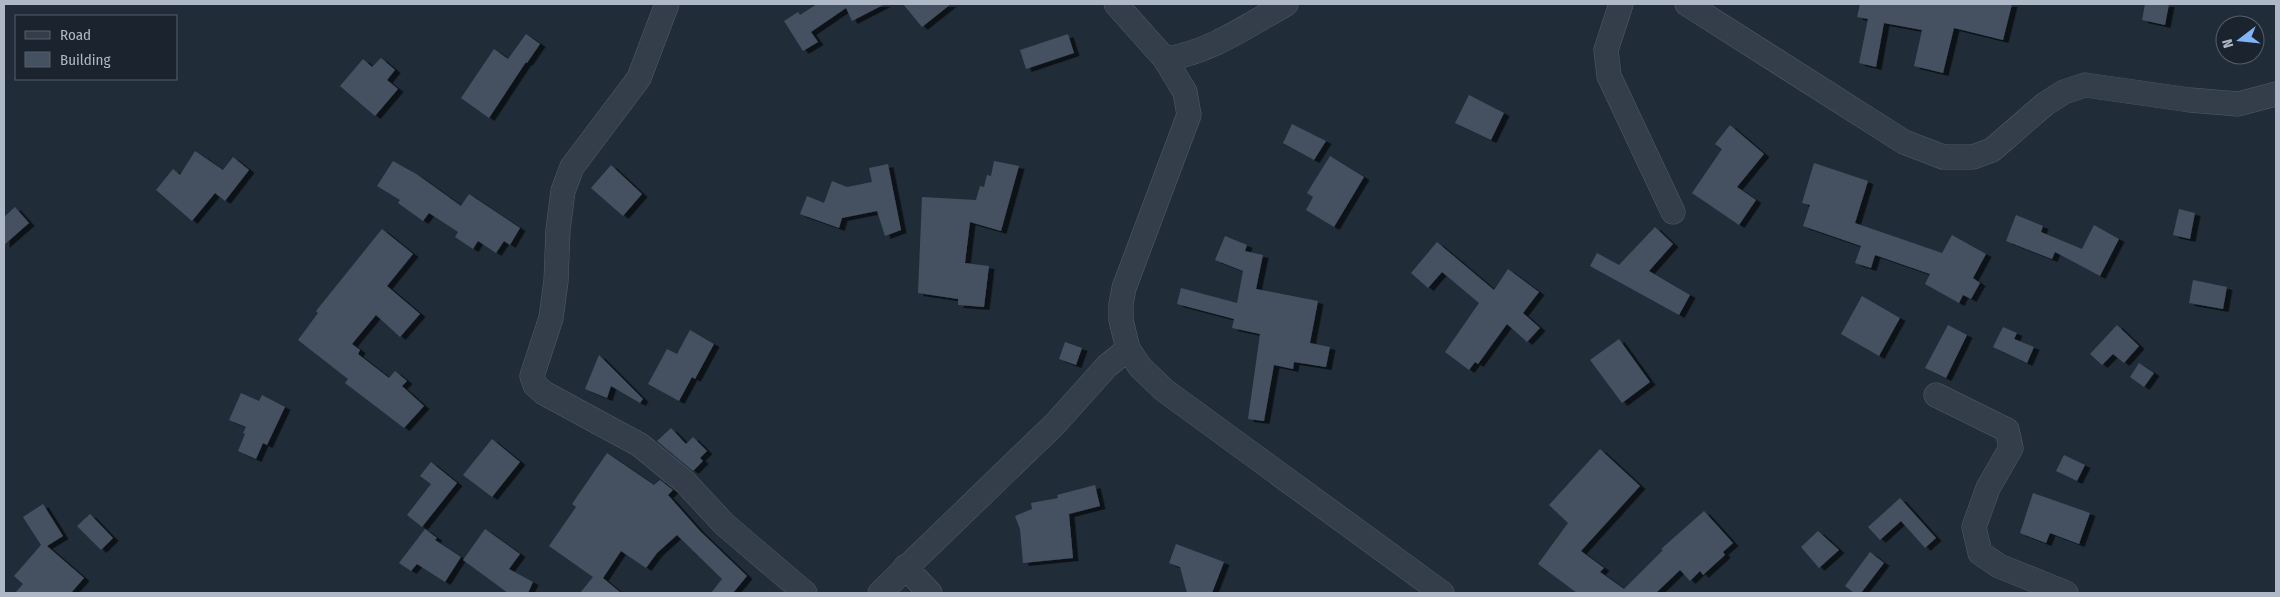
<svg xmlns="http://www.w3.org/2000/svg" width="2280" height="597" viewBox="0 0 2280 597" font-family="'Fira Sans Condensed',sans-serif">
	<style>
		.building { fill: #445161; filter: url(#shadow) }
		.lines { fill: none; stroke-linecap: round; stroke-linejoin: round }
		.minor-casing { stroke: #525b67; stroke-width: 25 }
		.minor { stroke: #343e4a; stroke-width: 24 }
	</style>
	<defs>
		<filter id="shadow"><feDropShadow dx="5.5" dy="3" stdDeviation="0" flood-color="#0009"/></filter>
	</defs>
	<rect width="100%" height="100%" fill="#212c39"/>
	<path class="building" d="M817,4H885L852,21L846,8L811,32L818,42L803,51L784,21L798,12L800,15Z
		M903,4H951L922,27Z
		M1860,4H2012L2003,40L1954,28L1943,73L1914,66L1922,30L1884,23L1876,67L1859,63L1868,19L1857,17Z
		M2145,4H2169L2165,25L2142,20Z
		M526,34L540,44L527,63L526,62L489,118L461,98L494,49L508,59Z
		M1068,34L1074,53L1026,69L1020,50Z
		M381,58L395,70L387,80L398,89L375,116L340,86L363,59L372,67Z
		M1469,95L1504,113L1491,140L1455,123Z
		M1292,124L1326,141L1314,160L1283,143Z
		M1730,125L1764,154L1737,187L1756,200L1739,225L1692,193L1722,149L1715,144Z
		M195,151L223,170L233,157L249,170L225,201L215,193L192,221L156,190L173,169L180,175Z
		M1330,156L1364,177L1334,227L1306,210L1313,197L1307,193Z
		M393,161L418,175L461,206L469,194L520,228L510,245L504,241L496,253L478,241L473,249L455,237L458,232L429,213L423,221L398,203L400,200L377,186Z
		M994,161L1019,166L1001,231L970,222L965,263L989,266L984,307L958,305V299L918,293L922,197L976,200L980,186L984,187L987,175L991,176Z
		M1814,163L1868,181L1855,223L1942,253L1952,235L1986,254L1973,278L1980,283L1971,299L1963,295L1959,303L1925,284L1930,274L1875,255L1871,268L1855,263L1861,246L1803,226L1810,205L1802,203Z
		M888,164L901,230L885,236L877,211L842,218L839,228L800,214L807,196L824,203L832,181L847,187L872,182L869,168Z
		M611,165L642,194L623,216L591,188Z
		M15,207L29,223L4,245V217Z
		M2179,209L2195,213L2190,239L2173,235Z
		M2016,215L2043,226L2041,232L2082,249L2094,225L2119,239L2100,276L2055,252L2052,259L2006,241Z
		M1655,227L1673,244L1649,271L1690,295L1679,315L1590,266L1597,253L1619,265Z
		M382,229L413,254L387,286L420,314L400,337L376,315L352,344L360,350L358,354L389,378L395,371L407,381L402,386L424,406L404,428L345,383L348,379L298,340L318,313L316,311Z
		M1225,236L1247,245L1245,251L1263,255L1256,289L1318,301L1310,343L1330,347L1326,367L1294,362L1293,369L1274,365L1264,421L1248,419L1260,334L1232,328L1234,319L1177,304L1181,288L1237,303L1243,271L1215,260Z
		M1437,242L1494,290L1508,269L1539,292L1523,313L1540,328L1527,342L1507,324L1478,364L1475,362L1469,370L1445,352L1479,303L1442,272L1428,288L1411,273Z
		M2193,280L2227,287L2223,309L2189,303Z
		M1862,296L1900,318L1879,356L1841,334Z
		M1948,325L1967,335L1946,378L1925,368Z
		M2117,325L2139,346L2124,363L2113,354L2102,365L2090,354Z
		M2003,327L2017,333L2014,339L2034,347L2027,363L1993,347Z
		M690,330L714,344L695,379L692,377L679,401L648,384L667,349L677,354Z
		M1619,339L1650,382L1622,403L1590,360Z
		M1065,342L1082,348L1076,365L1059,359Z
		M599,355L643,399L640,403L611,386L607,398L585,389Z
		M2139,363L2154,373L2144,387L2130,377Z
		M241,393L259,401L262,395L285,407L267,445L263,443L256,459L238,451L245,434L243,433L246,427L229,420Z
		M671,428L686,444L693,437L707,451L700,458L703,461L693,471L657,441Z
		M492,439L520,462L492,497L463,475Z
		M1600,449L1640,486L1581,551L1604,568L1600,572L1624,589L1663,550L1661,549L1704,511L1733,543L1723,552L1725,555L1703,575L1700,571L1690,581L1680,570L1656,593H1577L1538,564L1568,523L1549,505Z
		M607,453L654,485L660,480L673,490L668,495L700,531L747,576L733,593H711L722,579L677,535L657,553L646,568L621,551L603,578L621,593H580L593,577L549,546L576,507L572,504Z
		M2064,455L2085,465L2077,481L2056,471Z
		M431,462L457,483L422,527L407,515L431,484L420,476Z
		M1095,485L1100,506L1069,514L1073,558L1023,563L1020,529L1015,516L1032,509L1031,503L1058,498L1057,495Z
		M2033,493L2090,513L2079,544L2050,533L2046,543L2020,533Z
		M1900,498L1936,538L1925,548L1901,521L1880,540L1868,527Z
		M43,504L63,536L47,546L84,578L71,593H15L23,584L14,576L41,545L23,517Z
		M90,514L113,538L101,550L77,526Z
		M425,529L437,538L435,540L461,557L445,582L417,564L411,571L399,563Z
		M485,529L520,554L509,569L533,582L528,593H508L463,560Z
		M1818,531L1839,550L1819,568L1801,547Z
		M1176,544L1224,562L1212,593H1187L1180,567L1169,563Z
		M1870,552L1884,563L1861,593H1854L1845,586Z"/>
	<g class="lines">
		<g class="minor-casing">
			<path id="minor" d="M667,4L639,78L572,167L563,191L558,230L556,281L551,318L532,376L535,385L544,393L640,445L686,483L724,524L805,593
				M1116,4L1165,59L1185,92L1189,115L1124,288L1121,304V320L1128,349L1140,367L1164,390L1442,593
				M1621,4L1606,50L1609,76L1673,212
				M1687,4L1904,142L1943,157H1973L1992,150L2045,104L2064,92L2085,85L2190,100L2238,104L2276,94
				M1165,59C1209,53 1247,26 1286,4
				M1936,395L2007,430L2011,448L1988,488L1974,527L1980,553L1999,566L2066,593
				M905,567L930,593
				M880,593L1055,424L1107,366L1128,349"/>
		</g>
		<use href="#minor" class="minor"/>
	</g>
	<rect width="2280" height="597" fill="none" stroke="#afb8c6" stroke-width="10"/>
	<rect x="15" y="15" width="162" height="65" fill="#1a232e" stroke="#565f6b"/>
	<rect x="25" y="31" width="25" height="8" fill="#343e4a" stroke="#565f6b"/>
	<text x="60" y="40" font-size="15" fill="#afb8c6">Road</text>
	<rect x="25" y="52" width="25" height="15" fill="#445161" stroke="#565f6b"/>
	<text x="60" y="65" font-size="15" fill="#afb8c6">Building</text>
	<g transform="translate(2240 40) rotate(254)"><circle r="24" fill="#1a232e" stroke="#565f6b"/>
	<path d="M0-4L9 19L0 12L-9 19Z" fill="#81b3f9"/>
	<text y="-8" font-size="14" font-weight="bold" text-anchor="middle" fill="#afb8c6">N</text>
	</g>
</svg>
